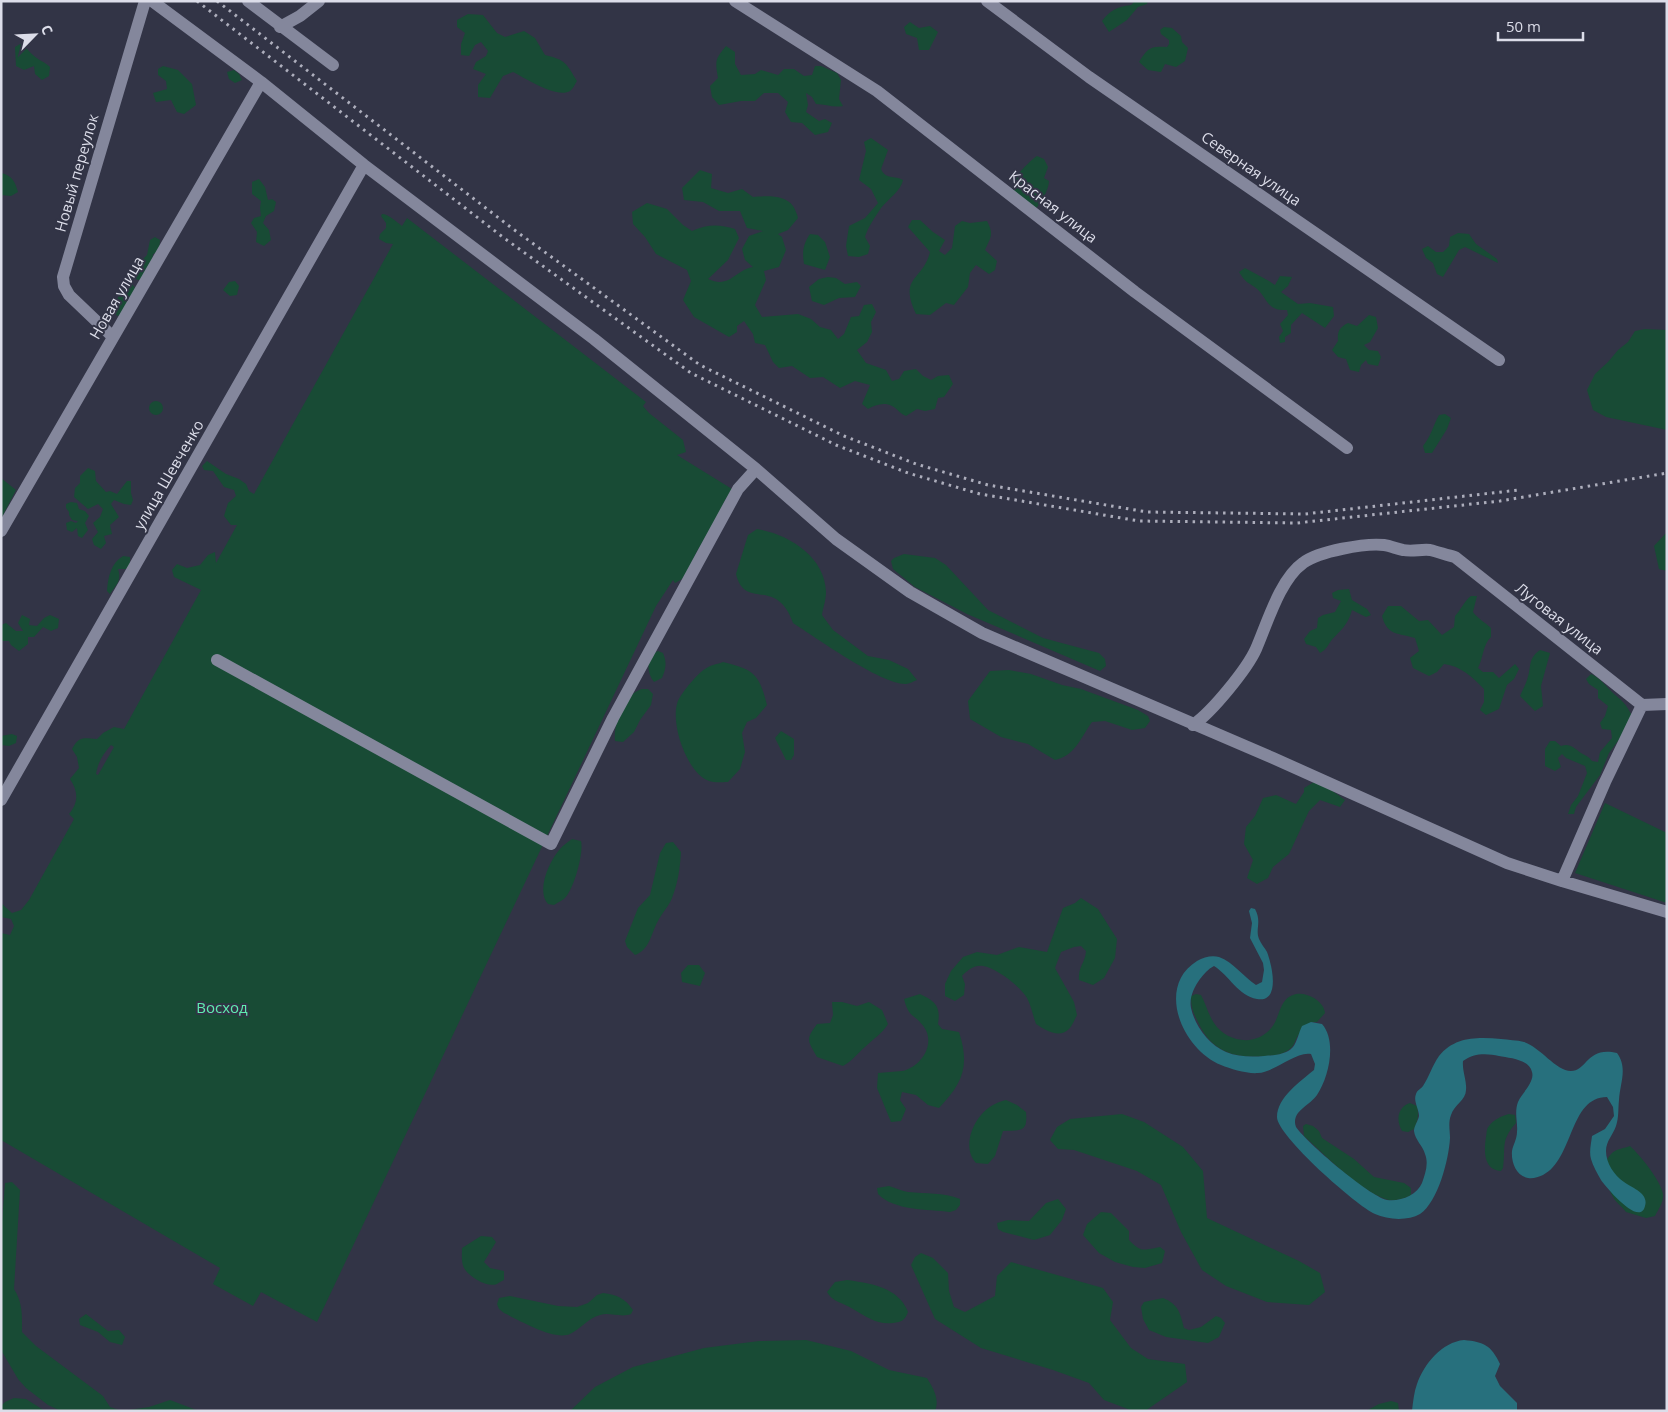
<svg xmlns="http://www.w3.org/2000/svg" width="1668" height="1412" viewBox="0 0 1668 1412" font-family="'Open Sans',sans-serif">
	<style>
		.green { fill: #184b35; fill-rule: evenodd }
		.water { fill: #27707d }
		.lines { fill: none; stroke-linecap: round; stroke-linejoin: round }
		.street { stroke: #84879c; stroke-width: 12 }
		.rail { stroke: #adaebc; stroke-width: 3; stroke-dasharray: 2.5 5; stroke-linecap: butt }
		.labels { text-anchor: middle; stroke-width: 4; stroke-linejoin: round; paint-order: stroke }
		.street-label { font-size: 15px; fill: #dcdde9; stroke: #323446 }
		.park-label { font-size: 15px; fill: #5fedb0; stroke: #323446 }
	</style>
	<rect width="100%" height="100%" fill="#323446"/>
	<path class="green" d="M1135,1H1148L1147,4L1138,7L1127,20L1109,32L1102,21C1110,10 1117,7 1131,5Z
		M468,14L483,15L497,33L505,37L524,31L535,38L545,55C566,60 566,63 577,81C575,84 573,89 570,91C557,99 525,78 513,72L503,76L490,98L478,97V85L486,74L473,69L476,62L486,56L488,51L481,42L475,45L469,56L461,55V44L465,33L457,27V20Z
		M910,22L919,28L930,26L938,32L929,50H919L917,38L906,34L904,27Z
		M1164,27L1172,28L1181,36L1182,42L1188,48L1185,61L1176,67L1165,64L1161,72L1148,70L1139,62C1148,48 1150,46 1167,47L1169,44V40L1161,34L1160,30Z
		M20,44C27,47 28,51 33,55C38,60 45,62 50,67L49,76L42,80L35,74L34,66L24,70L16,66L15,47Z
		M726,46L735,52V64L741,75L755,74L761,70L778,75L784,69H794L804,76L812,75L815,66H821L837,73L841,80L839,99L843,106C833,108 826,104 816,104L812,97L806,93L808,105L806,112L819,121L825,119L832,123L828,132L815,135L802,123L791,122L785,112L788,102L778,93H764L755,101H741L719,105L712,97L710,86L718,78C715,61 715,59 726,46Z
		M163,66L178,70L192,84L196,105L184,114L177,112L171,100L156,102L153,93L167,89L166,81L158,75V69Z
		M234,70L239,74L242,80L235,83L229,79L227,72Z
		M871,138L888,150L881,169C886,180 894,175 903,180C901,191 888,199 881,208C875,217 868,227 865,237L870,246L868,254L859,257L848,256L846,246L849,226L865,218L878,203L871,189L859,180L866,151L864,142Z
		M1037,156L1044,159L1048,167L1044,178L1049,181C1049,189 1041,204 1035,209L1013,191C1014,188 1014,183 1015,179C1016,175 1033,158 1037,156Z
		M700,170L712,174L711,188L728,193L742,189L753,197C765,196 785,194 793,206C795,209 797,214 798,218L788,230L778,234L782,237L786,250L779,267L764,271L766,280L755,305L762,317L798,314L811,319L820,327L831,330L838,339L844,334L851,317L859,316L864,305L872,304L876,312L871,322L872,332L867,342L857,350L866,363L886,370L892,381L899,379L904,371L916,369L923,376L931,380L938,376L949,375L953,384L944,397L938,398L935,409L925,411L917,409L906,416C900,414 898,409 892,406C884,402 875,405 868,409L862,404L870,385L855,381L840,388L823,377L810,378L792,366L779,368L773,362L765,345L755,343L753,334L744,321L737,326V332L729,337L694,317L683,300L691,281L687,270L656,254L645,237L633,224L632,212L647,203L667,209L683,225L692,231C708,224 719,224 735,229L739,238L728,260L708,279C730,289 735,270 753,267L745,260L742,249L749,236L763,231L747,228L740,211H719L703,202L684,200L682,188Z
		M1,173C12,175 15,182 18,192L11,196L1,195Z
		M259,179L265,187L268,200L272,199L276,202L274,211L266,216L263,223L269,230L271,240L264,246L256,242L257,232L251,223L254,218L261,216L260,208L261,201L252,194V182Z
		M382,214C388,214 397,222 402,226L407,218L646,402L643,406L649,413L683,440L686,452L677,455L732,489L724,502L714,524L697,551L684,578L675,583L673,580L656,606L317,1322L261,1292L253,1306L213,1284L220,1268L1,1140V933L10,935L14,926L11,919L1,917V903L12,913L21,910L29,900L74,819L69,814C79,802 78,791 70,779L79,768L77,757L72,749C79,736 83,738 97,739L103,733L114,727L124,729L201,590L174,577L172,570L177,564L187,568L200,565L208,555L215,552L216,563L237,525H231L224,516L228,503L236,496L234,490L224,487L213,471L204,470L202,466L207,461L226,474L239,479L246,484L249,491L254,494L393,244L386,243L379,239L380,234L386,228V223L381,216ZM111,745L114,747L98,775L96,774C98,762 103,754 111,745Z
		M912,220H920L933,232L945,240L939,251L945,255L952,248L955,226L962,221L970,223L987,221C994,234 991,237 985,250L997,261L995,270L989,274L976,265L970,273L968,287L954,305L946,303L930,315L916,314C898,276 923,281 930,252L908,227Z
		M1458,233L1469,234L1476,244L1497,259L1498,263L1465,247L1459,250L1443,277L1437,274L1433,263L1426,258L1422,249L1428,246L1436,252H1443L1449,246L1450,237Z
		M810,234L818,235L825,242L830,257L825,270L804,264C802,252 803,244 810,234Z
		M155,237L160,240L159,252L153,254L152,263L141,281L136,279L138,264L147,255L150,240Z
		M1245,268L1269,281L1275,285L1280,276L1292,277L1288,286L1281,292L1298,304L1310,303L1333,307L1334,316L1325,328L1302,313L1291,325V333L1285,337V342L1280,343L1279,337L1283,331L1280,324L1288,315L1287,310C1266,311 1268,298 1256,288C1246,281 1246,283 1239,272Z
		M828,277L836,278L845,284L857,282L861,286L855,297L839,298L824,305L812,301L809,287L819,279Z
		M235,281L239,286L237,295L230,296L223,290L229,282Z
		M124,283H131L136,289L133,295L128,297L125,312L118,316L113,313L112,306C119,299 120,292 124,283Z
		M1369,315L1376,317L1378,328L1370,342L1364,345L1369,350L1378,351L1381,357L1378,366L1368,364L1366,360L1361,365L1359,372L1350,370L1346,359L1338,357L1332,350L1338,341C1337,331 1340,327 1348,323L1357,326Z
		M1645,329L1667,330V430L1606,417L1593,410L1587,390L1595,374L1608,362L1618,350L1628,342L1635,331Z
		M149 408a7 7 0 1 1 14 0a7 7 0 1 1-14 0Z
		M1445,414L1451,418L1447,429L1432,453H1425L1423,446C1431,436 1433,426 1439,415Z
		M88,468L95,471L96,481L106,492L110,491L117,494L127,481H131V493L133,500L131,505L124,504L114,500L111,504L119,517L110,525L112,534L104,536L106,543L101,549L94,545L92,539L98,532L93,523L100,517L103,509L98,504L88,509L74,497L75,488L80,483V476Z
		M1,478L16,490L1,519Z
		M71,502L77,503L79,509L85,511L89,516L85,523L88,530L82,538L78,536L77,528L72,532L67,530L66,523L71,521L76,523L78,521L72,520L69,515V512L66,508V504Z
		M757,529C788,534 825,556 826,592C826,600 823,608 822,615L833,630L868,656L889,660L908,669L917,680C914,681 909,684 906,684C882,685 815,637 793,623C790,615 787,608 780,602C764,588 743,603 736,574L748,535Z
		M1667,532V571L1659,569L1654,546Z
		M904,554L935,558L946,565L988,610L1043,638L1099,653L1105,659L1106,666L1100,671L967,614L915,587L893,569L891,561L894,558Z
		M123,556L130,557V565L126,569H118C122,581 116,585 110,594L107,591C108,577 111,563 123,556Z
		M1349,589L1352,600L1367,609L1371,615L1366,617L1352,610C1347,627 1341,629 1331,641C1327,646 1327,649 1320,653L1316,647L1306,644L1304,639L1310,631L1317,628L1318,618L1323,615L1335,612L1341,601L1333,598L1332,593L1338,590Z
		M1471,596H1477L1473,612C1478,619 1485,622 1491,628V637C1483,644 1483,659 1478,668L1483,672H1493L1499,678L1515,664L1519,669L1514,679L1507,685L1499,709L1486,715L1480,710L1484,702V689C1472,677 1461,666 1444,664L1437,672L1429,676L1413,668L1410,658L1419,651L1415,638C1399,633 1387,636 1382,616L1388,606H1401L1419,621L1428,620L1442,635L1454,627L1455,616C1461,610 1464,601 1471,596Z
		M22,615L30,619L29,625L37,626L44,618L50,615L59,619L58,628L51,631L43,627L34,637H28V644L19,651L11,645L9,641H1V625L6,623L16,631H23L18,623Z
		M1540,650L1550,653L1541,686L1543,706L1535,711L1520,696C1522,691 1525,686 1527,680C1532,667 1527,659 1540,650Z
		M658,651L663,653C667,662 666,669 662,678L654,682C646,673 646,656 658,651Z
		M723,662C755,670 759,674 767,705L756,718L747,722L742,733L745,752L740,769L728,782C723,782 714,783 709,781C687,773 671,726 677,704C679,695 697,674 705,669C710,665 718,664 723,662Z
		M1009,670L1031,674L1062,685L1081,689L1138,710L1148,716L1150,721L1145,728L1132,730L1105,721L1092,722C1081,737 1075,756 1055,760L1028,744L1001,737L970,719L968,701L990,671Z
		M1591,674C1600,678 1603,683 1610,690C1621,701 1625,701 1632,716L1626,730L1609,753L1600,775L1576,807L1574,814H1568L1571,805L1578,796L1587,773L1585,766L1566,758L1562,754L1558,758L1561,767L1555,771L1545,766V749L1550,741H1555L1561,746C1570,743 1574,748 1581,753C1586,756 1588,756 1592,761L1598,762L1600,752L1612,738L1611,730L1602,729L1600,723L1605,716L1608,706L1598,698V690L1589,684L1586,679Z
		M642,689H648L653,694L651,705L640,720L634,732L623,742L615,741C613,724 625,693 642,689Z
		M781,731L794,739V755L791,760H786L775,738Z
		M12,734L17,736L16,743L9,746L1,745V736Z
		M1314,782L1327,787L1345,800L1340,807L1320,800L1309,811L1289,854L1273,867L1268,878L1257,884L1247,878L1253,860L1244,844L1246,827L1255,816L1263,798L1276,795L1296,804L1304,792V788Z
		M1605,803L1667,833V903L1575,873Z
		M572,839L581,841C584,852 574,890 564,899C561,901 557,903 554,905L548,904C536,891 549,861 560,849C563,845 568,842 572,839Z
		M673,842L681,852C680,868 678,883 672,898C669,906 662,913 658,921C651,933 650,950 635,955L627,947L625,941L638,908L650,895L660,853L666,843Z
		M1081,898L1098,909L1117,939L1115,958L1104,978L1093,985L1079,980C1078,966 1085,964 1086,951L1081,946L1074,947L1061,952L1055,968L1074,1002L1077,1015C1075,1019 1072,1026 1069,1029C1059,1039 1045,1030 1036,1024C1033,1016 1031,1005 1027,998C1021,987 995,967 983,966C974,965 968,970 962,976L965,984L964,995L955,1001L945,996V984L951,971L963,957L977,952L997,955L1019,947L1047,952L1063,908L1075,903Z
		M688,965H699L705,973L700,986L682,982L681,973Z
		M920,994C935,1001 941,1006 938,1024L942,1029L959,1032C970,1066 963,1083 939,1108L928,1105L916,1095L902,1092L900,1100L906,1109L901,1121L891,1122L877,1088L878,1073C886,1072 894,1072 902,1071C921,1067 936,1044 924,1027C914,1013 909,1019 904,999Z
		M1196,994L1201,995C1206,1004 1208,1014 1214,1023C1227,1043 1257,1047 1272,1027C1281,1015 1279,998 1296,994C1303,993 1308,995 1314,998C1320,1002 1324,1006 1325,1013L1317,1022H1311C1307,1025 1303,1029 1300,1033C1294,1039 1296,1046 1287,1051C1280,1055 1272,1056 1265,1056C1234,1059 1211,1051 1198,1022C1193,1012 1191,1007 1191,996Z
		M832,1002H842L857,1006L869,1002L882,1010L888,1024C882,1034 873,1039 865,1047C857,1054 852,1061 843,1066L817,1057C808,1041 805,1040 817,1024L830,1023L833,1015Z
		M1006,1100L1017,1105L1026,1112C1028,1133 1021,1130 1003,1131L995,1156L988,1164L976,1163C960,1146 975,1113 995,1104C998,1102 1002,1101 1006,1100Z
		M1410,1103L1417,1106C1419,1115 1418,1120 1414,1129L1408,1132L1402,1131C1396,1121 1397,1107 1410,1103Z
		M1122,1114L1144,1122L1183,1147L1203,1171L1207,1218L1299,1261L1320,1273L1325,1292L1309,1305L1267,1302L1226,1286L1202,1270L1181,1232L1161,1185L1137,1171L1074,1150L1058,1149L1050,1140L1057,1127L1070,1119Z
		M1509,1114L1515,1115L1516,1123C1500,1141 1506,1147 1503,1168L1501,1171C1483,1170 1484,1150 1486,1137C1487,1133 1486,1129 1489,1126C1494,1119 1502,1116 1509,1114Z
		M1306,1124L1313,1126L1319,1131L1322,1138L1354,1159L1374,1177L1404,1183L1411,1188V1195C1404,1199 1393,1202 1385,1199C1358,1189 1325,1155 1304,1136L1303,1126Z
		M1630,1146C1640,1155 1661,1181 1663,1194C1664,1202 1658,1210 1655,1216L1646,1218L1626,1212C1622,1206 1616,1203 1613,1197C1606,1184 1599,1165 1612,1153C1616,1149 1625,1148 1630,1146Z
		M12,1182L20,1190L14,1289C23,1303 22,1316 22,1332L36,1346L103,1396L110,1407L122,1411L149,1407L170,1400L199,1411H61L48,1405L26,1388L18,1379L1,1350V1234L5,1183Z
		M889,1186C896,1188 902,1191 908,1192C926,1194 943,1192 960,1199V1205L956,1210L950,1212C928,1209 894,1211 878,1194L877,1188Z
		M1058,1199L1066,1209L1062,1220L1050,1235L1034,1240L1003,1232L998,1229L997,1223L1008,1220L1029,1221L1046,1203Z
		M1101,1212L1111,1213L1129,1231V1240C1141,1253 1144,1250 1160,1247L1165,1251L1162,1263L1145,1268L1133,1267L1115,1262L1099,1253L1083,1235L1087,1224Z
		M481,1236L492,1237L496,1242L484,1262L490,1268L504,1271V1280C501,1281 499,1283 497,1284C487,1288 469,1277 464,1268C461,1262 462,1255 462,1248Z
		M921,1253L933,1258L948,1273L949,1291L954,1307L965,1312L995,1296L997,1276L1011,1262L1103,1288L1113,1302L1110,1320L1131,1348L1148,1359L1185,1364L1187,1382L1145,1411H1133L1104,1400L1089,1383L1053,1370L981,1348L935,1319L911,1265L915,1257Z
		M847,1280C869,1283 899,1287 908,1312C905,1320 902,1322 893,1323C877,1325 867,1317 853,1309C844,1303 832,1302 827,1292L835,1282Z
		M603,1293C617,1295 625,1298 633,1310L631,1314C621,1318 610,1312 600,1315C588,1318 581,1329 570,1334C554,1341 519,1320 504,1313L499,1309L497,1304L499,1298L510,1296L558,1306L577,1307L588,1303L597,1295Z
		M1163,1298C1178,1304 1180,1312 1184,1328L1189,1330L1201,1327L1216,1316L1221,1318L1225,1323L1219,1337L1208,1343L1166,1337L1149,1330L1143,1319L1141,1307L1144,1302Z
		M86,1314L108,1331L119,1330L125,1337L122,1345L110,1342L98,1332L80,1325L79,1319Z
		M806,1340L851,1351L889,1370L927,1378C933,1388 940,1399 935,1411H570L595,1387L633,1367L704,1348L759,1341Z
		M14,1398L26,1399L45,1411H1V1406L5,1402Z
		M1391,1401L1398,1403L1399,1411H1366L1379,1404Z"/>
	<path class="water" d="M1251,908L1255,909C1262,922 1255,929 1259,939C1261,944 1265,948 1267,952C1272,965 1281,1003 1257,999C1238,996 1229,975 1214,966C1208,969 1204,974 1200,979C1194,987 1189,998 1191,1008C1195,1026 1209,1045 1226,1052C1238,1057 1252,1057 1264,1056C1274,1055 1286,1055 1293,1047C1297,1042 1299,1032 1302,1026L1311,1022L1322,1024C1337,1041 1329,1077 1317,1095C1312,1102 1304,1106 1298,1113C1295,1117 1294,1122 1296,1127C1306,1142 1369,1196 1387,1200C1400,1202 1417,1195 1422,1183C1425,1174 1429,1164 1425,1154C1423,1146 1415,1140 1414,1131C1414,1126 1418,1121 1419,1116C1419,1109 1413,1101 1416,1094C1417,1090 1421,1089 1423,1086C1429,1077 1432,1066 1439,1056C1455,1036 1479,1037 1501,1039C1508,1040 1517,1040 1524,1042C1540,1047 1556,1071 1571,1071C1587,1071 1587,1046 1617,1053C1628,1068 1620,1083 1619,1100C1618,1109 1619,1117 1616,1126C1613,1135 1606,1141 1606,1151C1606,1163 1614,1175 1624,1182C1632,1188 1649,1193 1645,1206C1640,1228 1605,1186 1601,1180C1597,1173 1593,1166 1591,1159C1589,1152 1591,1144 1592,1136L1605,1129L1614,1116L1613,1107L1607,1097C1569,1097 1574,1159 1543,1175C1538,1177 1533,1179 1528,1178C1516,1176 1511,1162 1512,1151C1513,1145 1517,1139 1517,1132C1518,1122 1514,1113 1518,1102C1522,1093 1535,1082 1532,1072C1529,1059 1509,1058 1499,1056C1487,1053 1473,1053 1463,1061C1462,1071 1467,1081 1466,1090C1466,1100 1454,1105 1451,1115C1448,1123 1450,1130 1450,1138C1449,1159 1438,1202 1420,1214C1408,1221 1388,1220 1375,1214C1357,1206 1277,1136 1277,1117C1277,1097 1301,1081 1314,1070L1315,1064L1311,1054C1296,1051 1275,1072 1258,1073C1247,1074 1231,1069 1221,1065C1183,1050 1155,987 1197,961C1204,957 1212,955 1219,957C1233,962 1244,977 1256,985L1262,982L1264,970L1263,963L1250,938L1252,923L1249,911Z
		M1464,1340C1484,1342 1491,1345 1500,1364L1495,1376L1500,1386L1517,1403V1411H1412C1413,1402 1414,1392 1417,1384C1424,1364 1442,1342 1464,1340Z"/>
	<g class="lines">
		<path class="street" d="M152,1L261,82L364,165L594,339L756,469L836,539L910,592L982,633L1273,758L1507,863L1562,881L1667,912
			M248,1L333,65
			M735,1L877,91L1135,292L1347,448
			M987,1L1089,77L1499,360
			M280,27L300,16L319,1
			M113,337L69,295L64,286L63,277L145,1
			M1,531L261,82
			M217,660L551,844L613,718L738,489L756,469
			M1193,725C1212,712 1247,669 1256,649C1267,624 1280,579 1303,563C1319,551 1365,543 1384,545C1391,546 1397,549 1403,550C1412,552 1421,549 1430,550C1438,552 1447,555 1455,557L1642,705L1667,704
			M1,800L364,165
			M1562,881L1605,782L1642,705"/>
		<path class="rail" d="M197,1L504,238L691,373L836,445L908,473L980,494L1139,521L1297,523L1500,501L1667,473
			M217,1L513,229L700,365L844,436L916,464L988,485L1147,512L1305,514L1519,490"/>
	</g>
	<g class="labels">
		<g class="street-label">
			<text transform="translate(1251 169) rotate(35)" y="5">Северная улица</text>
			<text transform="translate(77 173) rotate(-74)" y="5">Новый переулок</text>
			<text transform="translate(1053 207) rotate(38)" y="5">Красная улица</text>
			<text transform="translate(117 298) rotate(-60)" y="5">Новая улица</text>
			<text transform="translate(169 475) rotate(-60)" y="5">улица Шевченко</text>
			<text transform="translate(1559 619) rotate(38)" y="5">Луговая улица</text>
		</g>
		<g class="park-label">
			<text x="222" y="1013">Восход</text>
		</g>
	</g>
	<rect width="1668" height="1412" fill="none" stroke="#dcdde9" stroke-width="5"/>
	<g transform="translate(35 35) rotate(66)" stroke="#323446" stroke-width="4" paint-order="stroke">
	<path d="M0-4L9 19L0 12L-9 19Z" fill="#dcdde9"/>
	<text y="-8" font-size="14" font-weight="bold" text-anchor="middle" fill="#dcdde9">С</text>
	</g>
	<path d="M1498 32v8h85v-8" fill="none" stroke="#dcdde9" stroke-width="2.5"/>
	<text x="1506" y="32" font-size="15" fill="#dcdde9" stroke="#323446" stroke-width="4" paint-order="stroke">50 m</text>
</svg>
